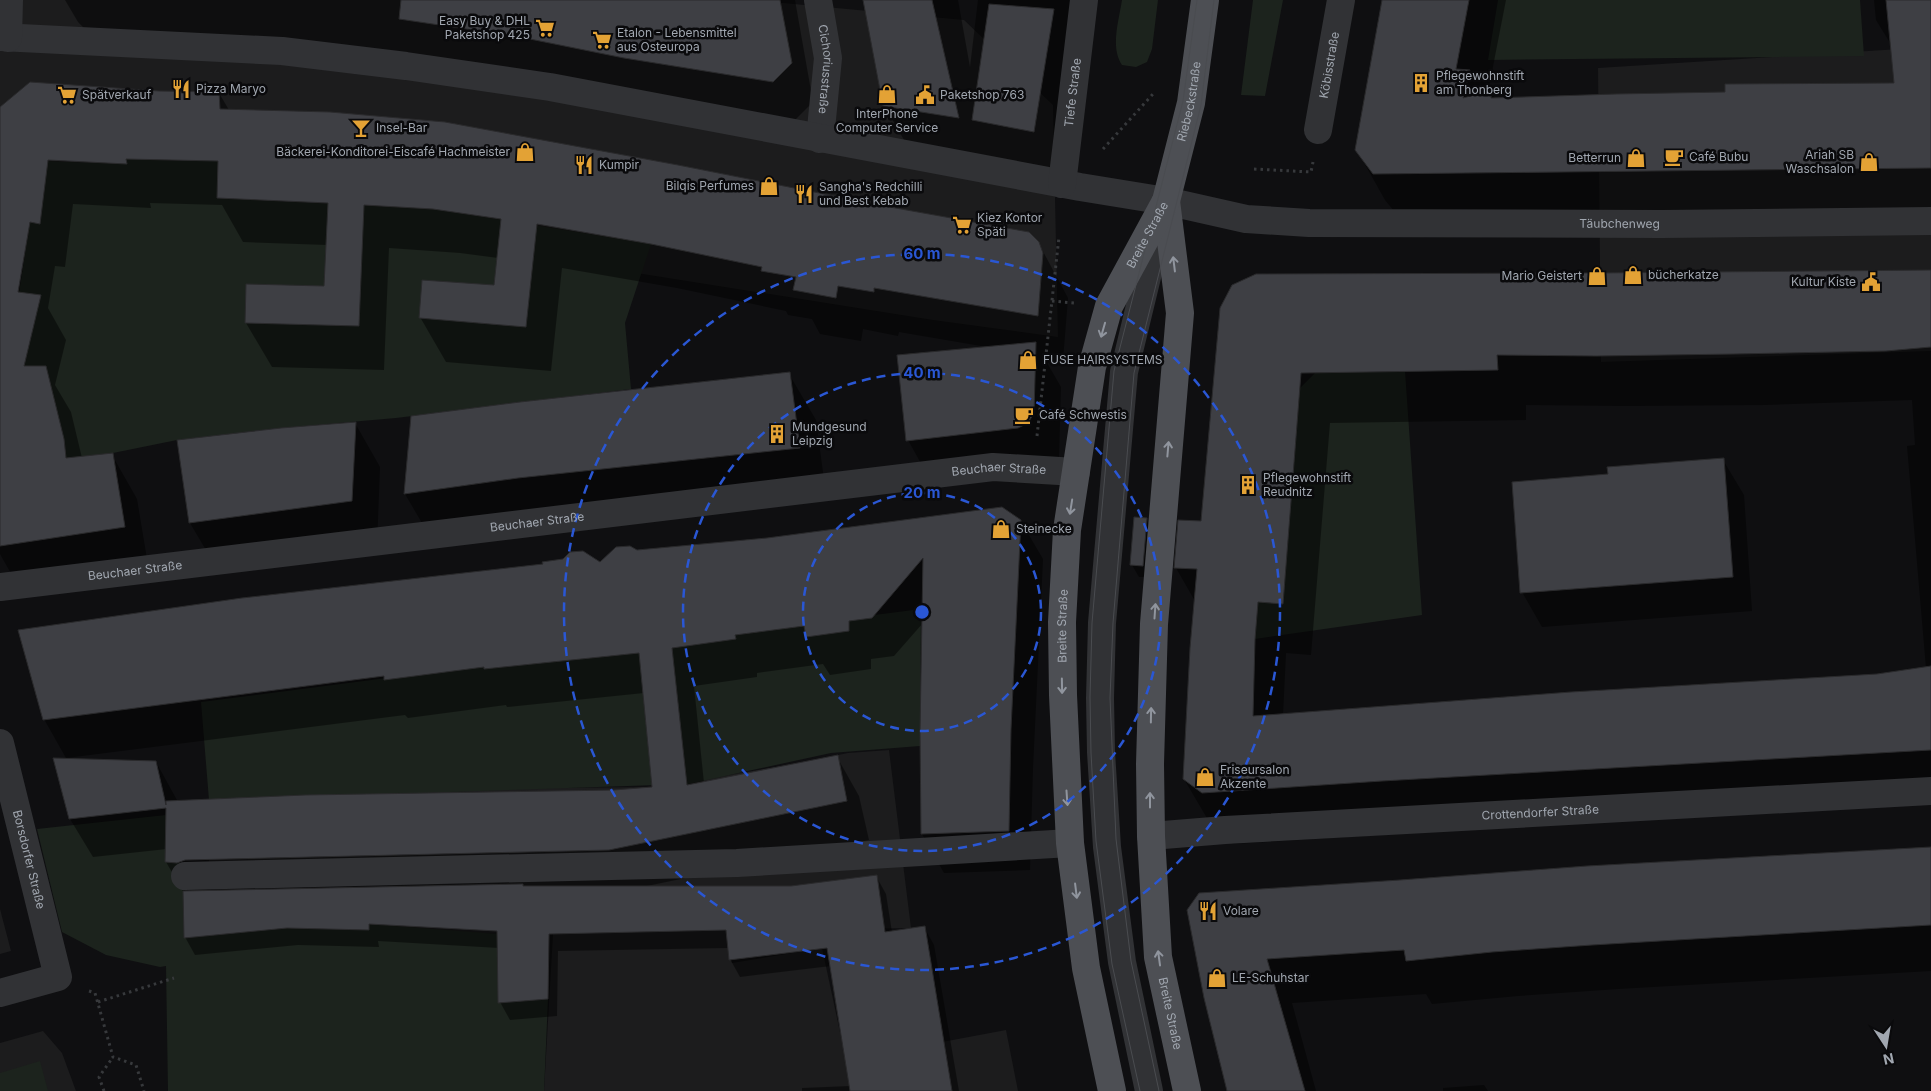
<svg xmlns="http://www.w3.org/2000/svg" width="1931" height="1091" viewBox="0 0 1931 1091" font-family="Inter,sans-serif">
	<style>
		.built { fill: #1c1c1d }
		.green { fill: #1c231d }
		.shadow { fill: #0007; fill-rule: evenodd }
		.building { fill: #3e3f44; stroke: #2a2a2c }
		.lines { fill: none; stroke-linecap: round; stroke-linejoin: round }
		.path { stroke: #37393c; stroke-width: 3; stroke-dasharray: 2.5 4; stroke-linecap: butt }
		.minor { stroke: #313235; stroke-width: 28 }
		.major { stroke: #4d4f54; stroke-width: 28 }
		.tram { stroke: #4a4c50; stroke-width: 1 }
		.oneway { stroke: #90959e }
		.ring { fill: none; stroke: #2a57d4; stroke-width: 2.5; stroke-dasharray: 9 6 }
		.labels { text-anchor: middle; stroke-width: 5; stroke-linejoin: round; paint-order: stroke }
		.poi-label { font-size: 12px; fill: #a1a7b0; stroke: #0a0a0c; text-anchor: start }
		.street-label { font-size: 12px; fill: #a1a7b0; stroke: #0a0a0c }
		.centre { fill: #2a57d4; stroke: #0a0a0c; stroke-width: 2.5 }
		.ring-label { font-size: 15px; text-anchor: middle; font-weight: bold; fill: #2a57d4; stroke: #0a0a0c; stroke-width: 5; stroke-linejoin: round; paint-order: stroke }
	</style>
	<rect width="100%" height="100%" fill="#0f0f11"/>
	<path class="built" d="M0,0H750L964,20L1053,105L1058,337L933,320L0,172Z
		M1931,47V351L1601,362L1598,68Z
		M889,750L911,928L727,931L732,963L822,948L846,1060L1006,1030L1018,1091H544L553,934H497L324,929L184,938L185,876H209V800L317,790L655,787L794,764L848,753Z
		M0,909L11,951L0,954Z
		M43,1031L62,1053L76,1091H0V1043Z"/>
	<path class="green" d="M1122,0H1158L1152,49L1147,62L1136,67L1122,65C1110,48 1119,20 1122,0Z
		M1253,0H1283L1265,96L1241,95Z
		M1498,0H1860L1864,56L1488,60Z
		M183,151H218L217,198L433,209L651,244L625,323L631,389L396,418L281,428L177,440L113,453L66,458L64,439L24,366L41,295L19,293L30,222L40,223L45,187L38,161L126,164L124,152H148L149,160L183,161Z
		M1405,371L1422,615L1255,639L1258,602L1283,604L1300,388L1315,373Z
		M921,609L920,746L831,753L688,784L209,800L201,702Z
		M166,815L165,862L183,863L185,876L183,898L184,938L287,928L369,930V924L497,934L499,1003L548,999L544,1091H168L166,966L160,967L106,955L62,932L37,829Z
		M40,1061L48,1091H0V1073Z"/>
	<path class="shadow" d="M65,0H795L813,102L795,120L92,36L78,22Z
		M865,0H958L970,67L978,0H1080L1058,173L908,147L884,105Z
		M1384,0H1506L1488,92L1491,91L1496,100L1726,94L1895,84L1892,46L1876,20L1874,0H1931V217L1403,222L1385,200L1357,150Z
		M159,92L219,93L229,110L1038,242L1068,298L1063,360L1043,356L1061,387L1059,458L933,485L908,440L987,347L899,332L898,336L863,329L861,341L820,334L812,319L788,315L786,311L677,288L562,268L551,371L446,362L420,317L496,286L498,258L460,253L389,248L384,370L272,367L246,323L247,285L325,287L327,245L243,242L222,205L150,203L151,208L73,204L65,267L55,266L48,308L66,340L55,385L71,412L82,458L112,455L137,499L149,571L21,591L0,554V109Z
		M1931,271V802L1233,844L1214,830L1184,779L1195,601L1176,568L1202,523L1221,309ZM1912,400L1915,445L1907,446L1926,668L1877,676L1283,715L1286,653L1311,655L1330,423L1526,420V405L1626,406L1764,405Z
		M789,374L816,420L826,495L432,540L405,494Z
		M355,423L380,467L377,545L216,567L190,523L179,441Z
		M1723,460L1744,495L1752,611L1542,627L1522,592L1609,475Z
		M1146,519L1153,531L1150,577H1139L1132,565Z
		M1020,520L1043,559L1033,768L1030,870L944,873L922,834L923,623L894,656L871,659V669L830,675L823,664L757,673V677L694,686L704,783L837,757L859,796L869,840L647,886L791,887L876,876L886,894L892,932L924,927L934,945L959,1091H802V1088L850,1086L831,966L740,977L730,959L729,948L558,951L557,1016L510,1020L500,1002L499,948L378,941L379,947L298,945L195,955L185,937L184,893L166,862L167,849L93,857L70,819L156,762L178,802L614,791L653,788L644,693L507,707L506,705L408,718L405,715L66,758L44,719L637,552Z
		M1931,847V971L1618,989L1518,996L1432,1004L1426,994L1292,1003L1316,1091H1228L1188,910Z
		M1484,1085L1488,1091H1443V1088Z"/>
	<path class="building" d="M401,0H780L792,63L773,82L624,58L520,37L399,19Z
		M863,0H932L959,118L883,106Z
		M1382,0H1469L1456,69L1470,70L1463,98L1492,90L1491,98L1616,94L1725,92V84L1894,83L1886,0H1931V168L1373,174L1355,150Z
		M989,4L1054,9L1034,132L972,120Z
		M30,82L159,91L219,92L220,109L330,112L445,122L678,165L890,207L1029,232L1039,242L1043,253L1038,316L874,288V292L838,286L836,298L793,290L796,277L761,271L762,267L651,244L537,224L526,327L419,318L422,280L494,285L501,219L433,209L364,205L359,326L245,323L246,284L324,286L328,203L217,198L218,161L126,159L127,164L48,160L40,224L30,222L18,292L41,295L24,366H46L64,439L66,458L113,453L125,527L0,546V107Z
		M1931,270V347L1886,351L1734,354L1596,356L1497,355L1498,370L1301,373L1283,604L1258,602L1255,639L1253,716L1571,692L1877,674L1931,666V750L1382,781L1202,793L1183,779L1190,648L1197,569L1174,568L1178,520L1201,521L1220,308L1232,285L1256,274L1595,273Z
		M1036,342L1034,413L1028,423L1018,428L906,441L897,355Z
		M790,372L800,448L518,478L404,494L411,416L520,402Z
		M356,422L352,501L189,523L177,440L281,428Z
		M1724,458L1733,577L1520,593L1512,482L1608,474L1607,467Z
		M1002,507L1021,520L1011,729L1009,831L921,834L920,732L923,558L872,618L849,621V631L806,637L804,626L735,635L736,639L672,648L687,785L838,755L847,801L609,850L185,860L177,863L165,862L166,808L69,819L53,758L156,761L166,805V801L305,795L614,790L652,787L639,653L484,669V667L384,680V676L43,720L18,630L242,598L543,564L542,562L563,559L570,552L583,551L600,562L616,547L630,546L637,550L767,538Z
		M1134,517L1147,518L1143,566L1130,565Z
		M1931,847V925L1592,945L1492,952L1406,961L1404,950L1267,959L1305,1091H1227L1204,998L1187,910L1199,893L1400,880L1587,866Z
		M877,875L885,932L925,926L952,1091H850L827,948L729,960L726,930L549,934L548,999L498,1003L497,931L369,924V930L287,928L184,938L183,891L523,884V886H791Z"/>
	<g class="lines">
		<path class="path" d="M1103,149L1153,94
			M1254,169L1311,172L1313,162
			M1052,301L1074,303
			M1037,436L1059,237
			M89,991L95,993L113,1057L136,1065L144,1091
			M98,1002L174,978
			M104,1091L99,1077L113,1057"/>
		<g class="minor">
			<path id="s1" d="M818,0L828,58L820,139"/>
			<path id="s2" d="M0,37L282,51L406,66L550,87L1080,187L1166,201L1246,219L1309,223L1662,224L1931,221"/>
			<path d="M8,38L9,0"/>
			<path id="s3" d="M1318,130L1341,0"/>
			<path id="s4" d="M1062,184L1084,0"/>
			<path id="s5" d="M0,587L993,467L1076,472"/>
			<path id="s6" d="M0,743L58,977L0,993"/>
			<path id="s7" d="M1151,836L1225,830L1931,791"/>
			<path d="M185,876L737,863L1070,843"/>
			<path d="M1149,1091L1122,962L1107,847L1101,752L1100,698L1102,623L1124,372L1161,219"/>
		</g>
		<g class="major">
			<path id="s8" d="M1166,201L1180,313L1154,624L1150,764L1151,836L1158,957L1187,1091"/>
			<path id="s9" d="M1112,1091L1086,968L1070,843L1063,695L1062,622L1067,530L1092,367L1109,306L1166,201L1191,103L1205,0"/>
		</g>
		<path class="tram" d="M1140,1091L1112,964L1096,841L1091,753L1090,697L1092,623L1114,371L1183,101L1197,0
			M1159,1091L1131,961L1116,839L1110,698L1113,623L1134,373L1201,105L1214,0"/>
	</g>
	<defs><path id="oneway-shaft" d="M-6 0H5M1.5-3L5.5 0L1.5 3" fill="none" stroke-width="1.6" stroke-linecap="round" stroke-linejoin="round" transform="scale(1.25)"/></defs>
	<g class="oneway">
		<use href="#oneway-shaft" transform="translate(1174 264) rotate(-97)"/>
		<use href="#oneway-shaft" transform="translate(1103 330) rotate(106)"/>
		<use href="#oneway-shaft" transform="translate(1168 449) rotate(-85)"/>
		<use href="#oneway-shaft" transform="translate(1071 507) rotate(99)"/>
		<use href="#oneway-shaft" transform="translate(1155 611) rotate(-86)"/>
		<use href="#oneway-shaft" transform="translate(1062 686) rotate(89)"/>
		<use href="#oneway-shaft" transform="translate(1151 715) rotate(-89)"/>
		<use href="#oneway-shaft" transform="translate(1067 798) rotate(86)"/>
		<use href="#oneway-shaft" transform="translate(1150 800) rotate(-90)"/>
		<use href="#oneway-shaft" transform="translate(1076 891) rotate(83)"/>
		<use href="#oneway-shaft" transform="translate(1159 958) rotate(-98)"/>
	</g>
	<g class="ring">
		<circle cx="922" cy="612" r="119"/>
		<circle cx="922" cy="612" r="239"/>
		<circle cx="922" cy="612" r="358"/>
	</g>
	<defs>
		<g id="supermarket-bare" transform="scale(1.5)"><path d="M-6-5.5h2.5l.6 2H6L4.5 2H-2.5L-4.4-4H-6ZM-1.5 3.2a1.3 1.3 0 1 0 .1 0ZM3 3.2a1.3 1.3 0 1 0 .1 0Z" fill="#e3a235" stroke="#0a0a0c" stroke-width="2.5" paint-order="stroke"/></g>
		<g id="building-bare" transform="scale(1.5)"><path d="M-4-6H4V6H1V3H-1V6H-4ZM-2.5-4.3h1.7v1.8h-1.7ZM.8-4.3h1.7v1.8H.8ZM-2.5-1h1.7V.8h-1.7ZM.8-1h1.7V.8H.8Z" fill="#e3a235" stroke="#0a0a0c" stroke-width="2.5" paint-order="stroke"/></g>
		<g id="restaurant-bare" transform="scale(1.5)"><path d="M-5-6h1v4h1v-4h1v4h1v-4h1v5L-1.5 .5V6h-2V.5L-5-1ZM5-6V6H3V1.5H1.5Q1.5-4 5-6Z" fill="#e3a235" stroke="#0a0a0c" stroke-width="2.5" paint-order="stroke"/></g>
		<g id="shop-bare" transform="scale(1.5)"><path d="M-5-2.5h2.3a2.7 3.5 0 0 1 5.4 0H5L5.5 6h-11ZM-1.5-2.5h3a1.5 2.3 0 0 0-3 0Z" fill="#e3a235" stroke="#0a0a0c" stroke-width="2.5" paint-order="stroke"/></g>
		<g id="civic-bare" transform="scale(1.5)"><path d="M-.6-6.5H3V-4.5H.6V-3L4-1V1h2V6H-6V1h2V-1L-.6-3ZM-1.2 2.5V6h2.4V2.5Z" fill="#e3a235" stroke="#0a0a0c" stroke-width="2.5" paint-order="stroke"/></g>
		<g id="bar-bare" transform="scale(1.5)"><path d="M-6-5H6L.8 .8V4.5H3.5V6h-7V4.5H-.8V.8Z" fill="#e3a235" stroke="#0a0a0c" stroke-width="2.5" paint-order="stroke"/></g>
		<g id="cafe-bare" transform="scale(1.5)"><path d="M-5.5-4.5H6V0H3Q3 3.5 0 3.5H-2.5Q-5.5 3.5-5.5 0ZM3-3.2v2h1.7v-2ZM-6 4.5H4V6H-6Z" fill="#e3a235" stroke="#0a0a0c" stroke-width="2.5" paint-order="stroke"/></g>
	</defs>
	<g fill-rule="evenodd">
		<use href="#supermarket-bare" x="545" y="28"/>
		<use href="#supermarket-bare" x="602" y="40"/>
		<use href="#building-bare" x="1421" y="83"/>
		<use href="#restaurant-bare" x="181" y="89"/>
		<use href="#shop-bare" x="887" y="94"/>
		<use href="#supermarket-bare" x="67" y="95"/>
		<use href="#civic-bare" x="925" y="95"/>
		<use href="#bar-bare" x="361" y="128"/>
		<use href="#shop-bare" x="525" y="152"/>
		<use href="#cafe-bare" x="1674" y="157"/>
		<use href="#shop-bare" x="1636" y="158"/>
		<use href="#shop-bare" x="1869" y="162"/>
		<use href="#restaurant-bare" x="584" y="165"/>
		<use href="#shop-bare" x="769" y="186"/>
		<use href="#restaurant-bare" x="804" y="194"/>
		<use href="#supermarket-bare" x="962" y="225"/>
		<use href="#shop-bare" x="1633" y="275"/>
		<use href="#shop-bare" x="1597" y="276"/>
		<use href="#civic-bare" x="1871" y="282"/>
		<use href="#shop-bare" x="1028" y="360"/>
		<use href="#cafe-bare" x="1024" y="415"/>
		<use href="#building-bare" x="777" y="434"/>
		<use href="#building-bare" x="1248" y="485"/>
		<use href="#shop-bare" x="1001" y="529"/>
		<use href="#shop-bare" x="1205" y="777"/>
		<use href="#restaurant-bare" x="1208" y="911"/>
		<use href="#shop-bare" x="1217" y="978"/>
	</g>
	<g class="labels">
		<g class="poi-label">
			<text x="530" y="25" text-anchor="end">Easy Buy &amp; DHL<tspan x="530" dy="14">Paketshop 425</tspan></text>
			<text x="617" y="37">Etalon - Lebensmittel<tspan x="617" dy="14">aus Osteuropa</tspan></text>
			<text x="1436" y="80">Pflegewohnstift<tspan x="1436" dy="14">am Thonberg</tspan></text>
			<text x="196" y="93">Pizza Maryo</text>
			<text x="82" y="99">Spätverkauf</text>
			<text x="940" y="99">Paketshop 763</text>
			<text x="887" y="118" text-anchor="middle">InterPhone<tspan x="887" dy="14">Computer Service</tspan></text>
			<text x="376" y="132">Insel-Bar</text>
			<text x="510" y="156" text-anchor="end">Bäckerei-Konditorei-Eiscafé Hachmeister</text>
			<text x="1854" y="159" text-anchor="end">Ariah SB<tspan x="1854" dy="14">Waschsalon</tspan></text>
			<text x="1689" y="161">Café Bubu</text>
			<text x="1621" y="162" text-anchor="end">Betterrun</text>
			<text x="599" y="169">Kumpir</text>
			<text x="754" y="190" text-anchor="end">Bilqis Perfumes</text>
			<text x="819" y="191">Sangha's Redchilli<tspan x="819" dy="14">und Best Kebab</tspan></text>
			<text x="977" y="222">Kiez Kontor<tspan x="977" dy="14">Späti</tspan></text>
			<text x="1648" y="279">bücherkatze</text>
			<text x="1582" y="280" text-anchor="end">Mario Geistert</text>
			<text x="1856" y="286" text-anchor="end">Kultur Kiste</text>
			<text x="1043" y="364">FUSE HAIRSYSTEMS</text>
			<text x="1039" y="419">Café Schwestis</text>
			<text x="792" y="431">Mundgesund<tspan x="792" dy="14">Leipzig</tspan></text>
			<text x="1263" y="482">Pflegewohnstift<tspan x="1263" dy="14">Reudnitz</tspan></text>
			<text x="1016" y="533">Steinecke</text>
			<text x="1220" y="774">Friseursalon<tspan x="1220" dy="14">Akzente</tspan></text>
			<text x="1223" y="915">Volare</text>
			<text x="1232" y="982">LE-Schuhstar</text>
		</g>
		<g class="street-label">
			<text dy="4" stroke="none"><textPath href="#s3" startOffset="66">Köbisstraße</textPath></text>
			<text dy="4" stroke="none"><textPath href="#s1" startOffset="70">Cichoriusstraße</textPath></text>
			<text dy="4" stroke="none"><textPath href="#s4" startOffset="92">Tiefe Straße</textPath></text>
			<text dy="4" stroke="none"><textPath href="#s9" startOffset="1015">Riebeckstraße</textPath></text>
			<text dy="4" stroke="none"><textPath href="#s2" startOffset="1635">Täubchenweg</textPath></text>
			<text dy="4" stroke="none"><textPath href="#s9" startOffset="874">Breite Straße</textPath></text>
			<text dy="4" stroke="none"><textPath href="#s5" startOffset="1006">Beuchaer Straße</textPath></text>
			<text dy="4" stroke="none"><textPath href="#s5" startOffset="541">Beuchaer Straße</textPath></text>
			<text dy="4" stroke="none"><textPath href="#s5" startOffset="136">Beuchaer Straße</textPath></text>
			<text dy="4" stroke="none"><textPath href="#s9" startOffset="469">Breite Straße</textPath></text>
			<text dy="4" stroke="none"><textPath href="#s7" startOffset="390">Crottendorfer Straße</textPath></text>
			<text dy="4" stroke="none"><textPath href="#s6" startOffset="120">Borsdorfer Straße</textPath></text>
			<text dy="4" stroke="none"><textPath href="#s8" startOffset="816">Breite Straße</textPath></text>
		</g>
	</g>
	<circle cx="922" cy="612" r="8" class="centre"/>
	<g class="ring-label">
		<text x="922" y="259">60 m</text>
		<text x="922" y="378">40 m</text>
		<text x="922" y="498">20 m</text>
	</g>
	<g transform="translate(1886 1046) rotate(168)" stroke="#0a0a0c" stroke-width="4" paint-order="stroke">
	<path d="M0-4L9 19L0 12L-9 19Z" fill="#a1a7b0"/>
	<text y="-8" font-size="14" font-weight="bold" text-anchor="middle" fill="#a1a7b0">N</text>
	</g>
</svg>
